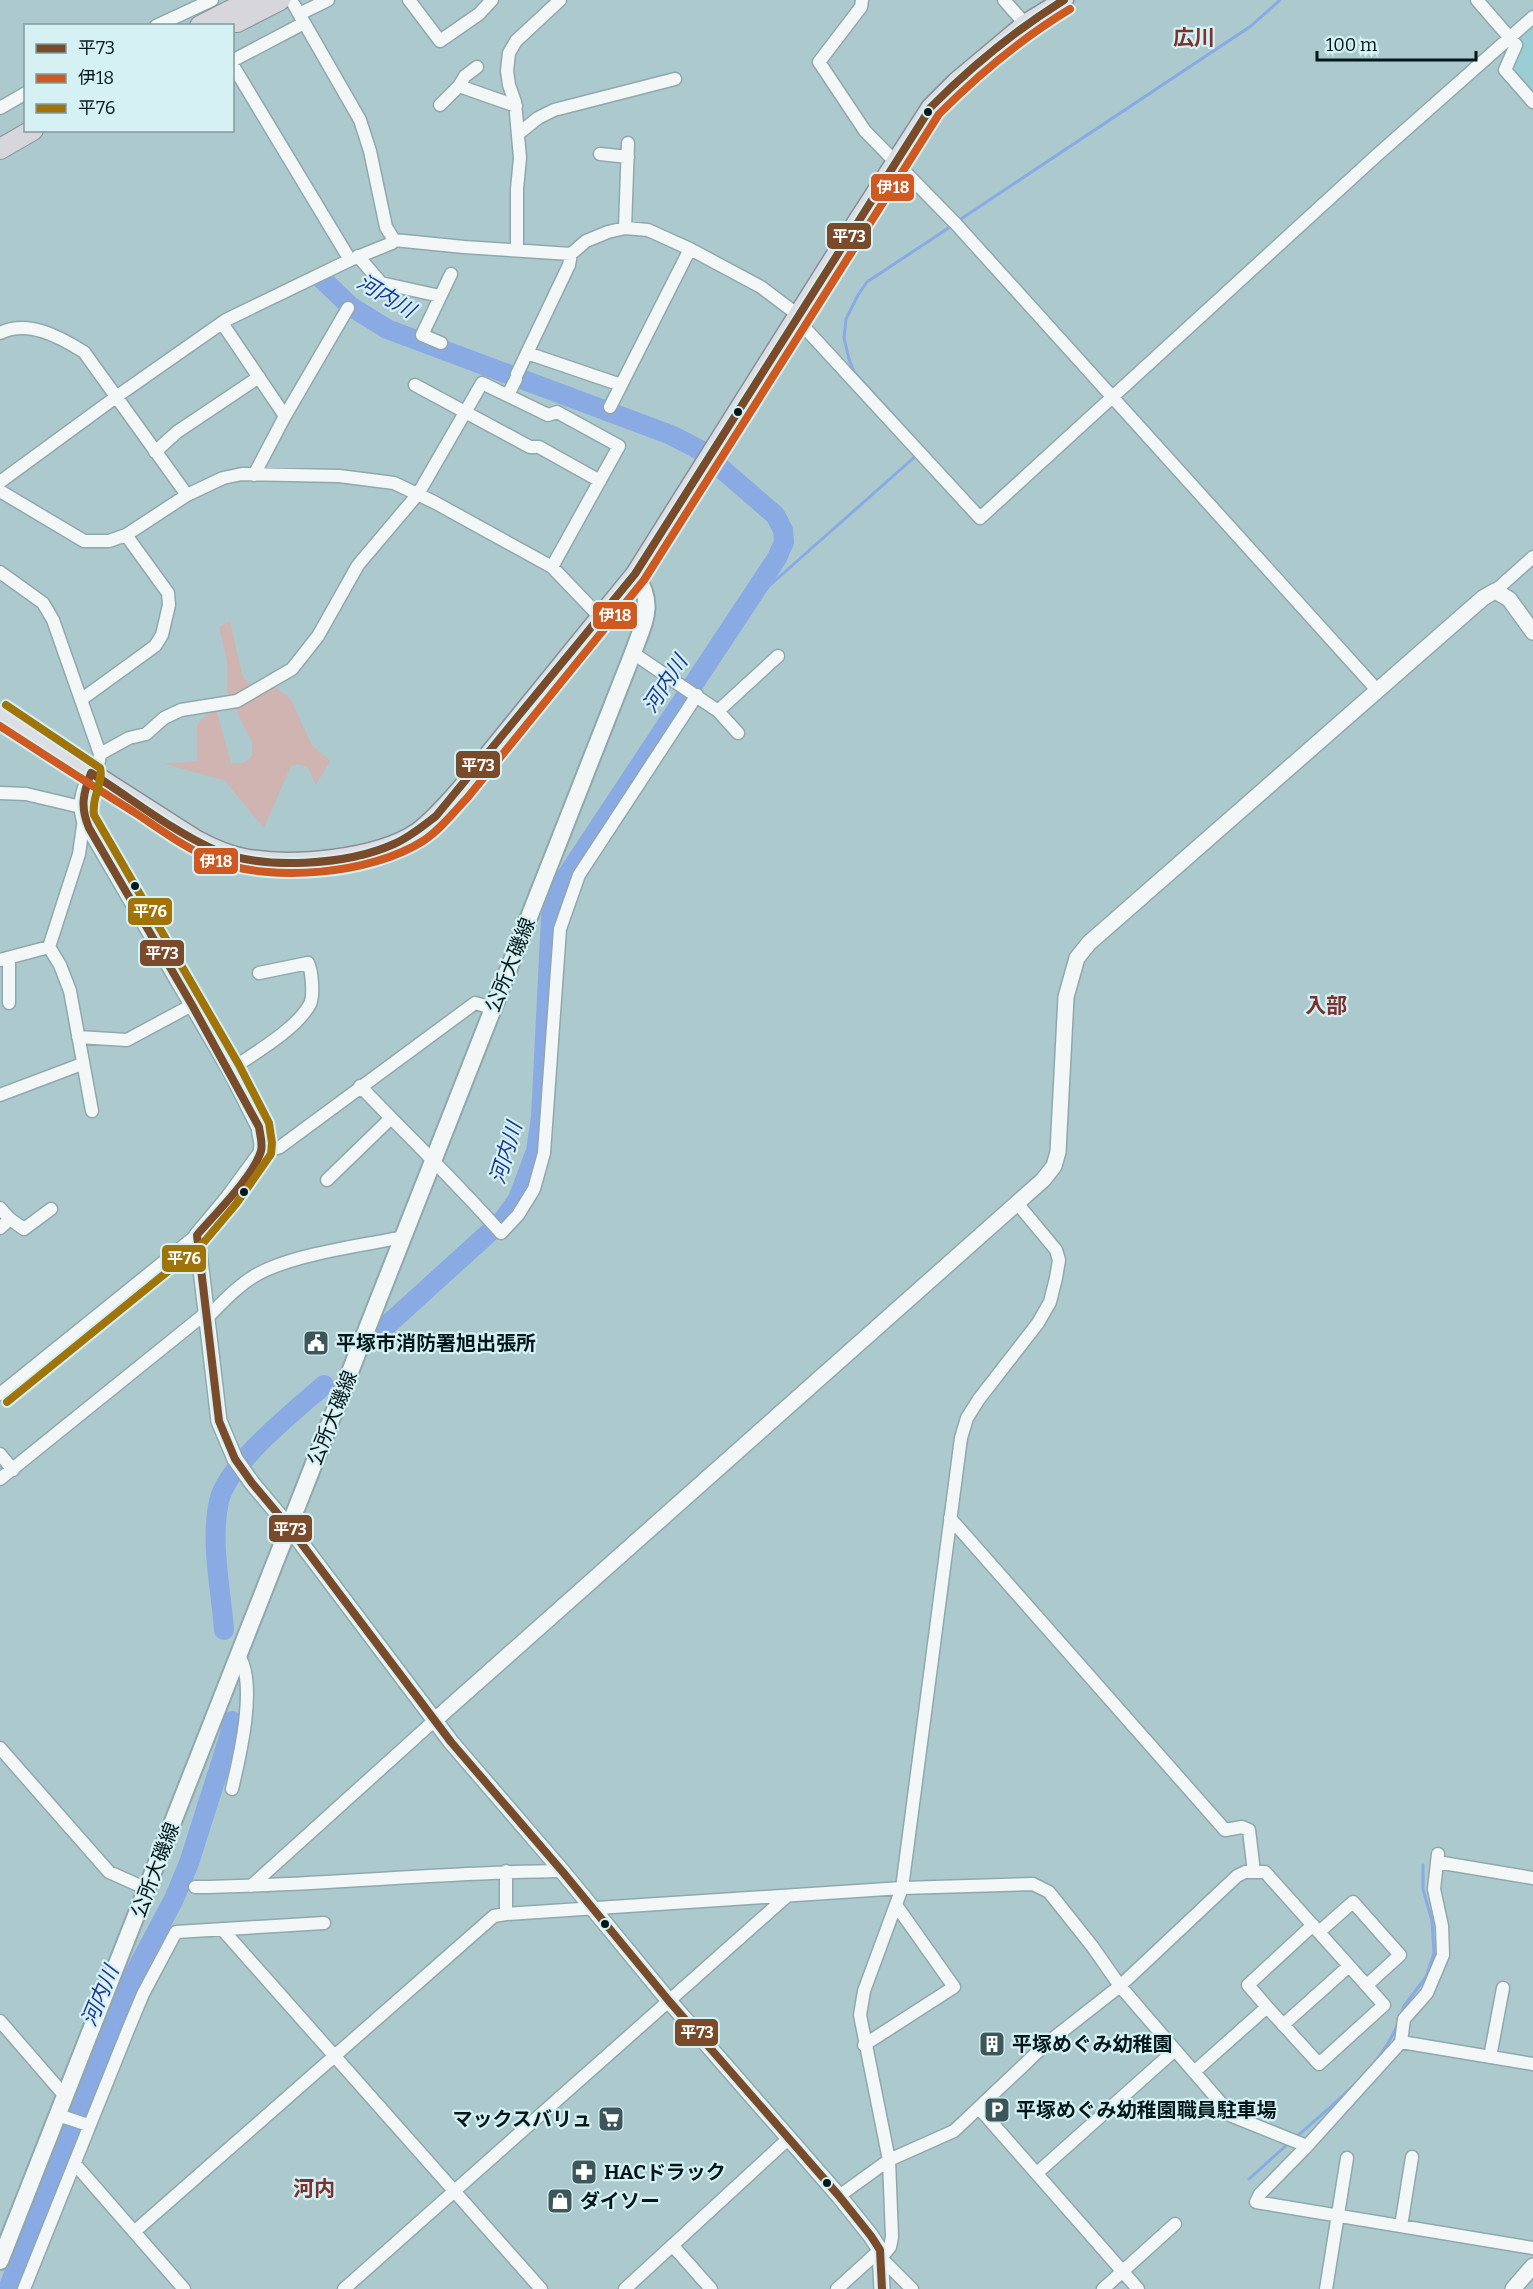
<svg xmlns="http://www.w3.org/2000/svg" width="1533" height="2289" viewBox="0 0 1533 2289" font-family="Bitter,'Noto Sans JP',serif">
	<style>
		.built { fill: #9acdd4 }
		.green { fill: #cfb4b1 }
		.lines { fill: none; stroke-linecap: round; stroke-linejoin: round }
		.stream { stroke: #8aaae4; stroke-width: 3 }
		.river { stroke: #8aaae4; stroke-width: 20 }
		.minor-casing { stroke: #90a8ab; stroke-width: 15 }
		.tertiary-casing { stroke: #90a8ab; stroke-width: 18 }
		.secondary-casing { stroke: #90a8ab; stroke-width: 20 }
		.primary-casing { stroke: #878e98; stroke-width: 21 }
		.trunk-casing { stroke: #878e98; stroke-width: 22 }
		.minor { stroke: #f3f7f8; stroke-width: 12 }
		.tertiary { stroke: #f3f7f8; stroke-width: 15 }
		.secondary { stroke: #f3f7f8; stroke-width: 16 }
		.primary { stroke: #dddee3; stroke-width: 18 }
		.trunk { stroke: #d6d6dc; stroke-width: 20 }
		.bus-1-casing { stroke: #d5f1f4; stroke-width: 12 }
		.bus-2-casing { stroke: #d5f1f4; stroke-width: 12 }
		.bus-3-casing { stroke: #d5f1f4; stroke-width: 12 }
		.bus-1 { stroke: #7a4b2a; stroke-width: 8 }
		.bus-2 { stroke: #ce5921; stroke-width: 8 }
		.bus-3 { stroke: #a17409; stroke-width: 8 }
		.bus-dot { fill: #02171a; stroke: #d5f1f4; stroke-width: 2 }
		.labels { text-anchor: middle; stroke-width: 4.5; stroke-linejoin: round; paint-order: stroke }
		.street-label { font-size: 20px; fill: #02171a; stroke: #d5f1f4 }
		.poi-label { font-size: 20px; font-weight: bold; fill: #02171a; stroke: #d5f1f4; text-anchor: start }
		.neighbourhood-label { font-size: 21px; font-weight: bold; fill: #79322d; stroke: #d5f1f4 }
		.water-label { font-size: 21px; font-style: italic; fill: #1d3692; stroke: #d5f1f4 }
		.line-badge { stroke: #d5f1f4; stroke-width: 2 }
		.badge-label { font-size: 16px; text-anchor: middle; font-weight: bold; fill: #fff }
	</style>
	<rect width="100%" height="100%" fill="#accace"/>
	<path class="built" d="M1533,27V96L1511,71L1522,37Z"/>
	<path class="green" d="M230,621L242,674L249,684L273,686L290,698L312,745L330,761L316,785L308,768L299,764L291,766L264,828L224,780L164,764L197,761V724L209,713L217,712L231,763H243L252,756V742L227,692V661L219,627Z"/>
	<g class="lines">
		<path class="stream" d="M958,221L1251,26L1280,0
			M923,450L924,449L854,372L849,359L844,338L846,319L858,295L867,282L953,225
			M759,585L769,586L918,454
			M1401,2015L1404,2006L1426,1977L1434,1953L1432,1921L1423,1889V1865
			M1295,2138C1333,2104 1380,2070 1399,2021
			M1249,2179L1290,2142"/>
		<path class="river" d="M322,279L350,306L387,329L671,435L700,450L775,515L783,530L784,542L777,558L562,883L551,917L541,1117L536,1151L518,1199L503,1220L384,1328
			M224,1630C221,1589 210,1542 219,1501C228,1463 295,1411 324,1385
			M8,2289L132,1978L174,1899L189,1863L230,1734L232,1721"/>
		<g class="minor-casing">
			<path id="minor" d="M409,0L440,41L479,14L492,0
				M862,0L861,7L819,62L865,131L956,224L1377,690
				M1004,0L1025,24
				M1477,0L1516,45L1505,70L1533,102
				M294,5L360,120L370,151L386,227L394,240
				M299,14L328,0
				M156,26L212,0
				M232,61L304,23
				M232,64L350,260
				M459,86L465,76L477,67
				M440,105L459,86L516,106
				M0,108L26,93
				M518,134L538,118L554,110L675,79
				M600,154L628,157
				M625,228L628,143
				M517,250V189L520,158L515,102L509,85L507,71L509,53L516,41L560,0
				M358,256L381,283L440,296
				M222,323L285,416
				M0,333C28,319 60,337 84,352L187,495
				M441,343L422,335L451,274
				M527,353L621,385
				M517,374L569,265L571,254L586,241L608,232L625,228L648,230L690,249L761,287L798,315L804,327L980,518L1376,156L1533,17
				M415,385L530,447H539L600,481
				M508,395L516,379
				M610,407L690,249
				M155,452L177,432L259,377
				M254,475L285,416L348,308
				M0,482L116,397L226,320L350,260L392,243L394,240L464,247L571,254
				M0,491L84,541H109L126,535L187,495L223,478L242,474L339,476L394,483L434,502L552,567L600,617
				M0,572L43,603L53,620L100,754L99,761L91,773
				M1495,591L1533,557
				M633,653L718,711L738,733
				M82,699L155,646L162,635L169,605L168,593L126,535
				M718,711L778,656
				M100,754L129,738L146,734L164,718L181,710L237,701L292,669L318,636L358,565L418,494L482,383L548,415L557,412L619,446L552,567
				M0,793L26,794L81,807
				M84,819L79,854L49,947L60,965L70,991L92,1111
				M0,960L49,947
				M9,1003V958
				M78,1037L127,1040L192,1005
				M230,1070C253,1054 297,1029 310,1004C314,996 312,971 308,963L259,973
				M360,1086C407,1135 456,1182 501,1233L518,1215L534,1189L544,1153L560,929L579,875L697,695
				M0,1095L82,1064
				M261,1153L280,1147L475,1003L492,1008
				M327,1180L391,1118
				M0,1208L10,1219L24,1229L51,1209
				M0,1228L10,1219
				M207,1318C222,1303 237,1286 256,1275C293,1254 360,1246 403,1237
				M0,1394L197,1235
				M0,1454L13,1470
				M0,1479L206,1313
				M950,1518L1225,1830L1242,1827L1249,1830L1254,1872
				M0,1748L109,1872L147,1889
				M232,1789C240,1756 257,1684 239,1656
				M1438,1854L1434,1889L1442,1926L1443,1955L1427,1993L1404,2019L1401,2042L1307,2146L1260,2194L1256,2202L1533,2248
				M1437,1862L1533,1878
				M251,1886L435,1720
				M195,1887C318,1886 440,1872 562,1871
				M506,1914L902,1888L1033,1884L1049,1892L1092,1946L1120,1986L1232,2116L1307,2146
				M222,1929L541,2289
				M1319,1932L1353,1902L1400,1955L1367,1985
				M1267,2007L1248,1985L1313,1925
				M0,2021L65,2096
				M1283,2025L1349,1966
				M1401,2042L1533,2064
				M864,2045L954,1987L896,1905
				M1490,2057L1503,1988
				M979,2108L1138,2289
				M58,2115L88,2125
				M75,2164L184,2289
				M1037,2173L1175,2050
				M839,2196L889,2160L954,2131L1046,2044L1120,1986L1237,1876L1245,1872H1265L1384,2005L1319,2064L1267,2007L1194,2072
				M1401,2226L1412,2157
				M134,2232L494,1916L506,1914V1871
				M673,2246L711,2289
				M24,2289L128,2030L143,1994L176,1932L324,1923
				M344,2289L786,1897
				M625,2289L788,2139
				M837,2289L880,2250
				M912,2289L881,2258L890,2247L892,2237L889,2160L860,2015L864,1991L902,1888L961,1438L967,1418L979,1399L1038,1323L1050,1302L1056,1278L1059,1260L1056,1250L1017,1203
				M1103,2289L1175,2224
				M1326,2289L1347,2158"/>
		</g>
		<g class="tertiary-casing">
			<path id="tertiary" d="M91,773C85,789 79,801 84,819L230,1070L259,1127L262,1144L261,1153L228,1198L197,1235L219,1421L235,1459L252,1483L289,1527L451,1742L562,1871L669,2001L839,2196L871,2236L880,2250L882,2289
				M435,1720L1043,1180L1054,1166L1058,1152L1066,997L1077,958L1089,943L1483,598L1495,591L1509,599L1533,632
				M1513,2289L1533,2266"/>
		</g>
		<g class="secondary-casing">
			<path id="secondary" d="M0,2261L633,653C644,621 656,605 635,574"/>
		</g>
		<g class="primary-casing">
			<path id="primary" d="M0,714L197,840C212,848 227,855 244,858C291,867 377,860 418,832C434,820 447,805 460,790L635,574L838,251L931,107L956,82L1025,24L1064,0"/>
		</g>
		<g class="trunk-casing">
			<path id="trunk" d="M237,22L280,0
				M200,26L251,0
				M0,149L33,130"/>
		</g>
		<use href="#minor" class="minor"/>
		<use href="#tertiary" class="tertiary"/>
		<use href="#secondary" class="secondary"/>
		<use href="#primary" class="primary"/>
		<use href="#trunk" class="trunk"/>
		<g class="bus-1-casing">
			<path id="bus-1" d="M882,2289L880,2250L871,2236L839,2196L669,2001L562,1871L451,1742L289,1527L252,1483L235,1459L219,1421L197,1235C215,1214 253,1177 261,1151C263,1143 260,1135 259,1127L192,1005L89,828C80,807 83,794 91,773C131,798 172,831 215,850C264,871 347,865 394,844C410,837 423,826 436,816L635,574L931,107C972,66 1014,31 1064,0"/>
		</g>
		<g class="bus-2-casing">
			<path id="bus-2" d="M0,726C45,755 89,784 134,812C160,829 186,849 216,861C272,883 371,874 423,841C440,830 454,812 468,797L644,580L939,114C979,74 1022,38 1070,9"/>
		</g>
		<g class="bus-3-casing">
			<path id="bus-3" d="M6,705L100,768C104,782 91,797 94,815L239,1065L269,1123L272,1143L271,1154L236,1204L204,1242L7,1402"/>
		</g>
		<use href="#bus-1" class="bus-1"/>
		<use href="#bus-2" class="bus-2"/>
		<use href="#bus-3" class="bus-3"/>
	</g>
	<defs>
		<g id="civic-square" transform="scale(1.35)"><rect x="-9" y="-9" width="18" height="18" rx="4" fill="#3d5659" stroke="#d5f1f4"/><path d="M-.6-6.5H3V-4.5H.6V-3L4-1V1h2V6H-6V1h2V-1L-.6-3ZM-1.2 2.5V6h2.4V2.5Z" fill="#fff"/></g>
		<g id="building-square" transform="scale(1.35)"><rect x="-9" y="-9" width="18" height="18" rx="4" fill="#3d5659" stroke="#d5f1f4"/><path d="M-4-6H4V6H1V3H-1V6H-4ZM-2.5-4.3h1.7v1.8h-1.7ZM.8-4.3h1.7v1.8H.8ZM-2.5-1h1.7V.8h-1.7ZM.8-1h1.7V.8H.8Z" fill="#fff"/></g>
		<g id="parking-square" transform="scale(1.35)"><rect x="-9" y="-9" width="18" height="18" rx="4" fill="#3d5659" stroke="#d5f1f4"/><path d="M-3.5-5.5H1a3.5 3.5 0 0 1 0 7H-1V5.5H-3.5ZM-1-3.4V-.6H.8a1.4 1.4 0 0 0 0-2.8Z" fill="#fff"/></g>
		<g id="supermarket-square" transform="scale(1.35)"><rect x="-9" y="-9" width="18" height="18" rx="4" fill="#3d5659" stroke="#d5f1f4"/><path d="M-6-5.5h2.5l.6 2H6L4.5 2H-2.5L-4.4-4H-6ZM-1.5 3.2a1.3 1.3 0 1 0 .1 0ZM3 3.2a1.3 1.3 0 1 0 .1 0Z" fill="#fff"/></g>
		<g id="pharmacy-square" transform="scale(1.35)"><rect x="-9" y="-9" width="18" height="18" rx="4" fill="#3d5659" stroke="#d5f1f4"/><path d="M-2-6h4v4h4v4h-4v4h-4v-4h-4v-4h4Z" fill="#fff"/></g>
		<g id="shop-square" transform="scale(1.35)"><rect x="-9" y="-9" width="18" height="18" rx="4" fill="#3d5659" stroke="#d5f1f4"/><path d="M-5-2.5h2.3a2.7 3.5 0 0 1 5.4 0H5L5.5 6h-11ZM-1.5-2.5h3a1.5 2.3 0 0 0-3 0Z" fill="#fff"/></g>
	</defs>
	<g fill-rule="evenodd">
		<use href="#civic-square" x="316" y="1343"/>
		<use href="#building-square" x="992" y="2044"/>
		<use href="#parking-square" x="997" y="2110"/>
		<use href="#supermarket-square" x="611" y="2119"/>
		<use href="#pharmacy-square" x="584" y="2172"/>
		<use href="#shop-square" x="560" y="2201"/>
	</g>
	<g class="bus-dot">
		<circle cx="928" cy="112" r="5"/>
		<circle cx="738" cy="412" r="5"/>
		<circle cx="135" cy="886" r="5"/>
		<circle cx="244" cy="1192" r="5"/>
		<circle cx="605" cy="1924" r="5"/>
		<circle cx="827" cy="2183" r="5"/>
	</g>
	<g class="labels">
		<g class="street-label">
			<text transform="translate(510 965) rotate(-68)" y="7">公所大磯線</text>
			<text transform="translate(332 1418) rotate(-68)" y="7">公所大磯線</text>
			<text transform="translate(155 1870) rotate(-69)" y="7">公所大磯線</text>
		</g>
		<g class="poi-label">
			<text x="336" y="1350">平塚市消防署旭出張所</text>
			<text x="1012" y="2051">平塚めぐみ幼稚園</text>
			<text x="1016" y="2117">平塚めぐみ幼稚園職員駐車場</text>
			<text x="592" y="2126" text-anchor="end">マックスバリュ</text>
			<text x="604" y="2179">HACドラック</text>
			<text x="580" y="2208">ダイソー</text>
		</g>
		<g class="neighbourhood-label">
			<text x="1194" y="45">広川</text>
			<text x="1326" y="1013">入部</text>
			<text x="314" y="2196">河内</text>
		</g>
		<g class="water-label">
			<text transform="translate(386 296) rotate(31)" y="7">河内川</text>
			<text transform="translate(665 684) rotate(-57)" y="7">河内川</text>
			<text transform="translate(506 1153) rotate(-73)" y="7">河内川</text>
			<text transform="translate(100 1996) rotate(-67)" y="7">河内川</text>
		</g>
	</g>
	<g class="line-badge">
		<rect x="870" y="173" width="45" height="29" rx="6" fill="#ce5921"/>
		<rect x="826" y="222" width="46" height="28" rx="6" fill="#7a4b2a"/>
		<rect x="592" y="601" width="46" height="29" rx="6" fill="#ce5921"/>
		<rect x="455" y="750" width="46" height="29" rx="6" fill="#7a4b2a"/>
		<rect x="193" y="847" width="46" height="28" rx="6" fill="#ce5921"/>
		<rect x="127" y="897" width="46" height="29" rx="6" fill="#a17409"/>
		<rect x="139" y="939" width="46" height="28" rx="6" fill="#7a4b2a"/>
		<rect x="161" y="1244" width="46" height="29" rx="6" fill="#a17409"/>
		<rect x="268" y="1514" width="45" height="29" rx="6" fill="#7a4b2a"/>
		<rect x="674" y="2018" width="45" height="29" rx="6" fill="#7a4b2a"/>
	</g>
	<g class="badge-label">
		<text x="893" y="193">伊18</text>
		<text x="849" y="242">平73</text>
		<text x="615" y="621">伊18</text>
		<text x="478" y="771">平73</text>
		<text x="216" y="867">伊18</text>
		<text x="150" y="917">平76</text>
		<text x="162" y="959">平73</text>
		<text x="184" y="1264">平76</text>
		<text x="290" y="1535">平73</text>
		<text x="697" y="2038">平73</text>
	</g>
	<rect x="24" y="24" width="210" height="108" fill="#d5f1f4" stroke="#819a9d" stroke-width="1.5"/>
	<rect x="36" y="44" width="30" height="9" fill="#7a4b2a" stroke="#819a9d" stroke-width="1.5"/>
	<text x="78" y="54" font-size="18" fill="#02171a">平73</text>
	<rect x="36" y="74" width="30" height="9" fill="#ce5921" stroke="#819a9d" stroke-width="1.5"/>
	<text x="78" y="84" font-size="18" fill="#02171a">伊18</text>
	<rect x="36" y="104" width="30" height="9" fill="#a17409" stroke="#819a9d" stroke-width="1.5"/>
	<text x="78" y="114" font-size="18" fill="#02171a">平76</text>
	<path d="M1317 51v9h159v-9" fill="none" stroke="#02171a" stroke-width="3"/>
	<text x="1326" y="51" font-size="18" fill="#02171a" stroke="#d5f1f4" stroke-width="4.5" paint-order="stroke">100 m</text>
</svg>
